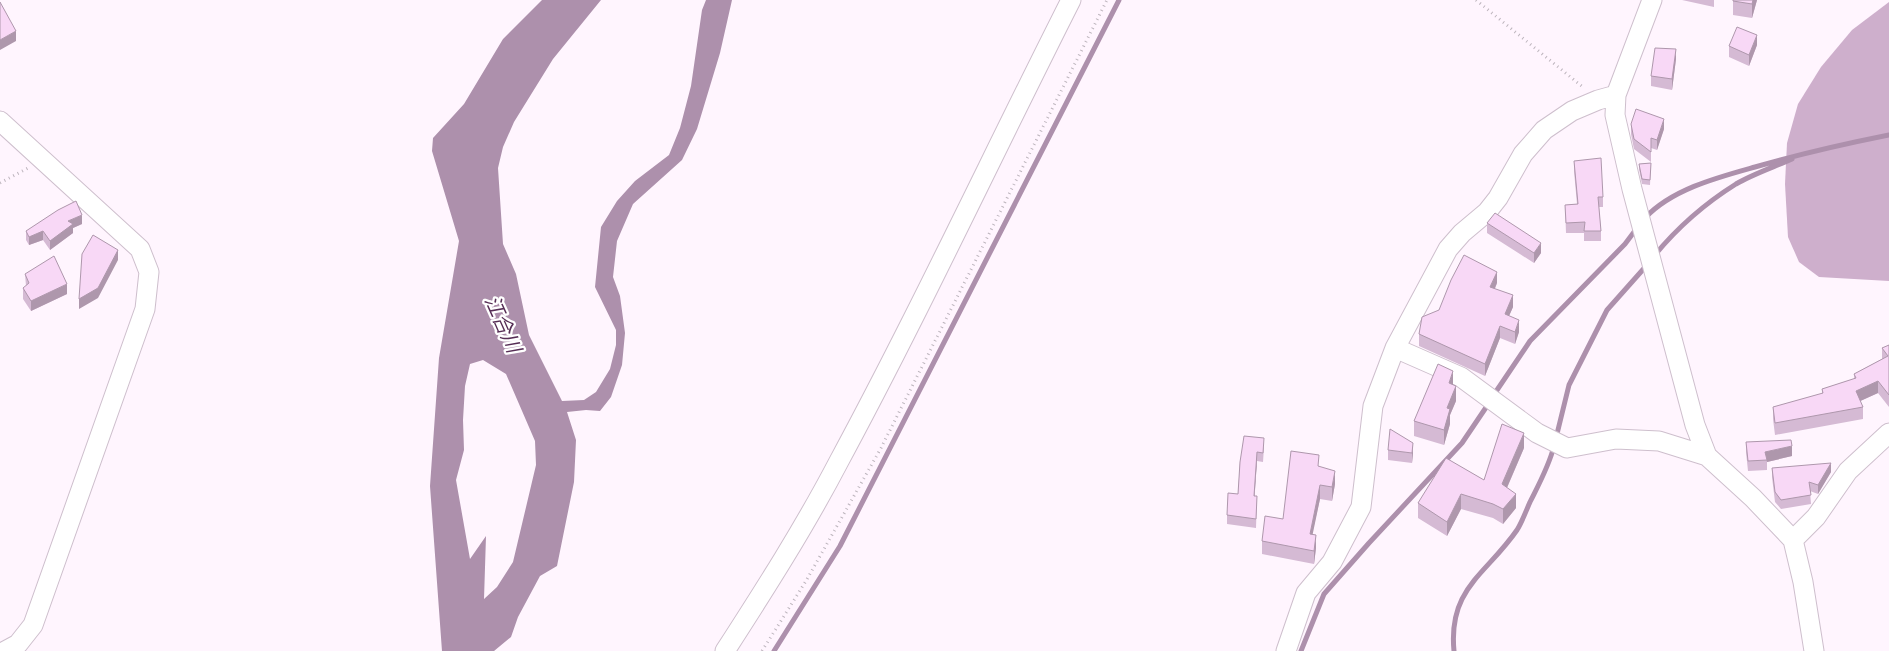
<svg xmlns="http://www.w3.org/2000/svg" width="1889" height="651" viewBox="0 0 1889 651" font-family="'Alegreya Sans','Noto Sans JP',sans-serif">
	<style>
		.forest { fill: #ceafcc }
		.water { fill: #ad90ac; fill-rule: evenodd }
		.lines { fill: none; stroke-linecap: round; stroke-linejoin: round }
		.stream { stroke: #ad90ac; stroke-width: 5 }
		.minor-casing { stroke: #cebfcd; stroke-width: 21 }
		.path { stroke: #bdb5bd; stroke-width: 3; stroke-dasharray: 1 4; stroke-linecap: butt }
		.minor { stroke: #fff; stroke-width: 19 }
		.wall { fill: #d5bad4 }
		.shaded-wall { fill: #ae97ac }
		.building { fill: #f8d8f6; stroke: #ae97ac }
		.labels { text-anchor: middle; stroke-width: 4.5; stroke-linejoin: round; paint-order: stroke }
		.water-label { font-size: 20px; font-style: italic; fill: #562e55; stroke: #fff }
	</style>
	<rect width="100%" height="100%" fill="#fff5fe"/>
	<path class="forest" d="M1889,2V281L1819,277L1799,262L1788,237L1785,184L1787,143L1798,104L1821,67L1852,30Z"/>
	<path class="water" d="M542,0H601L553,59L514,122L503,147L498,168L503,244L516,274L529,335L562,401L584,400L596,392L610,369L616,345V330L595,287L601,227L617,201L635,181L669,155L680,128L691,86L702,10L706,0H732L720,53L697,129L682,160L633,204L617,241L613,277L620,296L625,333L622,365L611,397L600,411L586,410L567,412L576,440L574,482L557,566L540,576L518,617L511,637L494,651H442L430,486L439,358L459,241L432,151L433,138L464,104L503,39ZM483,360L506,374L535,441L536,465L513,562L497,587L484,599L486,536L470,559L456,480L464,450L463,420L465,386L470,364Z"/>
	<g class="lines">
		<path class="stream" d="M1645,218C1672,189 1719,177 1755,167C1800,154 1844,144 1889,135
			M1654,256C1677,228 1704,204 1736,184C1753,174 1774,167 1792,159
			M1493,396L1530,341L1625,244L1637,228
			M1556,438L1569,385L1607,310L1647,265
			M774,651L840,546L1119,0
			M1301,651L1324,594L1369,543L1462,443L1489,403
			M1454,651C1448,588 1486,575 1517,530C1522,522 1526,511 1530,502C1539,484 1549,466 1554,446"/>
		<g class="minor-casing">
			<path id="minor" d="M1652,0L1616,95L1615,115L1632,189L1695,425L1707,456L1753,498L1793,540L1803,582L1814,651
				M0,121L140,249L149,272L145,309L33,625L18,644L5,651
				M1395,348L1461,377L1537,433L1567,448L1616,439L1659,441L1707,456
				M1793,540L1816,517L1848,471L1889,433
				M725,651C765,589 804,528 838,463C920,311 993,154 1071,0
				M1286,651L1306,593L1332,562L1361,507L1373,406L1395,348L1448,249L1462,233L1487,212L1498,198L1523,154L1544,130L1572,111L1598,100L1616,95"/>
		</g>
		<path class="path" d="M1476,0L1584,88
			M0,183L28,168
			M762,651L806,581L881,448L1107,0"/>
		<use href="#minor" class="minor"/>
	</g>
	<path class="wall" d="M1682,0H1714V7Z
		M1733,0H1757L1752,18L1733,15Z
		M1757,45L1749,66L1729,57V46Z
		M1676,59L1672,90L1651,86V76Z
		M1631,124L1664,129L1657,150L1651,148V162L1634,149L1631,134Z
		M1574,161L1603,197V207H1599L1601,231V241H1584V233H1566L1565,205L1577,204L1574,171Z
		M1651,163L1650,185L1642,184L1639,169V164Z
		M1487,223L1541,253L1534,263L1487,233Z
		M82,224L73,228V233L50,250L43,240L29,245L26,240V231Z
		M25,274L67,294L31,311L23,299V288L26,286Z
		M1497,283L1495,289L1513,307L1509,316L1519,332L1515,344L1500,338L1485,376L1419,346V334L1439,310Z
		M1889,345V407L1878,393L1860,401L1863,407V419L1775,435L1773,419V407L1822,394V389L1854,379V374L1882,359V348Z
		M1453,385L1456,401L1450,415V424L1444,445L1414,436V421Z
		M1746,442L1792,456L1767,462V470L1748,471L1746,452Z
		M1264,447L1263,462L1257,461L1254,496H1257L1256,528L1227,524V515L1238,494L1240,462Z
		M1524,448L1507,488L1516,508L1503,524L1493,518L1461,509L1447,536L1418,518V503L1484,480Z
		M1388,450L1413,453L1412,463L1388,460Z
		M1319,466L1335,484L1332,501L1320,499L1312,534L1316,548L1314,564L1262,554V541L1283,519Z
		M1772,468L1831,472L1818,494L1810,491L1811,504L1781,509L1775,502L1772,477Z"/>
	<path class="shaded-wall" d="M1753,0H1757L1752,18V4Z
		M16,31V41L0,50V40Z
		M1757,35V45L1749,66V55Z
		M1676,49V59L1672,90V79Z
		M1664,119V129L1657,150V140Z
		M82,215V224L73,228V233L50,250V241L68,221Z
		M43,231V240L29,245V237Z
		M1541,243V253L1534,263V253Z
		M118,250V260L98,298L79,309V299Z
		M1497,272V283L1490,299V287Z
		M67,284V294L31,311V301Z
		M1513,295V307L1505,325V314Z
		M1519,320V332L1515,344V332Z
		M1500,326V338L1485,376V364Z
		M1453,371V386L1449,383Z
		M1878,381V393L1856,403V391Z
		M1456,386V401L1450,415V424L1444,445V430L1447,408Z
		M1524,433V448L1502,499V484Z
		M1413,443V453L1412,463V453Z
		M1792,446V456L1767,462L1765,452Z
		M1257,452V461L1254,505V496Z
		M1831,463V472L1818,494V485Z
		M1335,471V484L1332,501V487Z
		M1320,485V499L1310,547V534Z
		M1461,494V509L1447,536V522Z
		M1516,494V508L1503,524V509Z
		M1316,535V548L1314,564V551Z"/>
	<path class="building" d="M1733,0H1753L1752,4L1733,1Z
		M0,2L16,31L0,40Z
		M1737,27L1757,35L1749,55L1729,46Z
		M1655,48L1676,49L1672,79L1651,76Z
		M1636,109L1664,119L1657,140L1651,138V152L1634,139L1631,124Z
		M1601,158L1603,197H1598L1601,231H1584L1585,222L1566,223L1565,205L1578,204L1574,161Z
		M1651,163L1650,180L1642,179L1639,164Z
		M76,201L82,215L68,221L73,224L50,241L43,231L29,237L26,231L58,210Z
		M1495,213L1541,243L1534,253L1487,223Z
		M93,235L118,250L98,288L79,299L82,254Z
		M1464,255L1497,272L1490,287L1513,295L1505,314L1519,320L1515,332L1500,326L1485,364L1419,334L1422,317L1439,310L1451,280Z
		M54,256L67,284L31,301L23,288L29,283L25,274Z
		M1889,345V395L1878,381L1856,391L1863,407L1775,423L1773,407L1823,393L1822,389L1856,378L1854,374L1888,356L1882,348Z
		M1438,364L1453,371L1449,383L1456,386L1447,408L1450,409L1444,430L1414,421Z
		M1502,424L1524,433L1502,484L1516,494L1503,509L1493,504L1461,494L1447,522L1418,503L1446,458L1484,480Z
		M1390,429L1413,443L1412,453L1388,450Z
		M1244,436L1264,438L1263,453L1257,452L1254,496H1257L1256,519L1227,515L1228,493L1238,494L1240,462Z
		M1791,440L1792,446L1765,452L1767,460L1748,461L1746,442Z
		M1291,451L1319,455L1318,466L1335,471L1332,487L1320,485L1310,534L1316,535L1314,551L1262,541L1265,516L1283,519Z
		M1831,463L1818,485L1809,482L1811,495L1781,500L1775,492L1772,468Z"/>
	<g class="labels">
		<g class="water-label">
			<text transform="translate(503 324) rotate(66)" y="7">江合川</text>
		</g>
	</g>
</svg>
